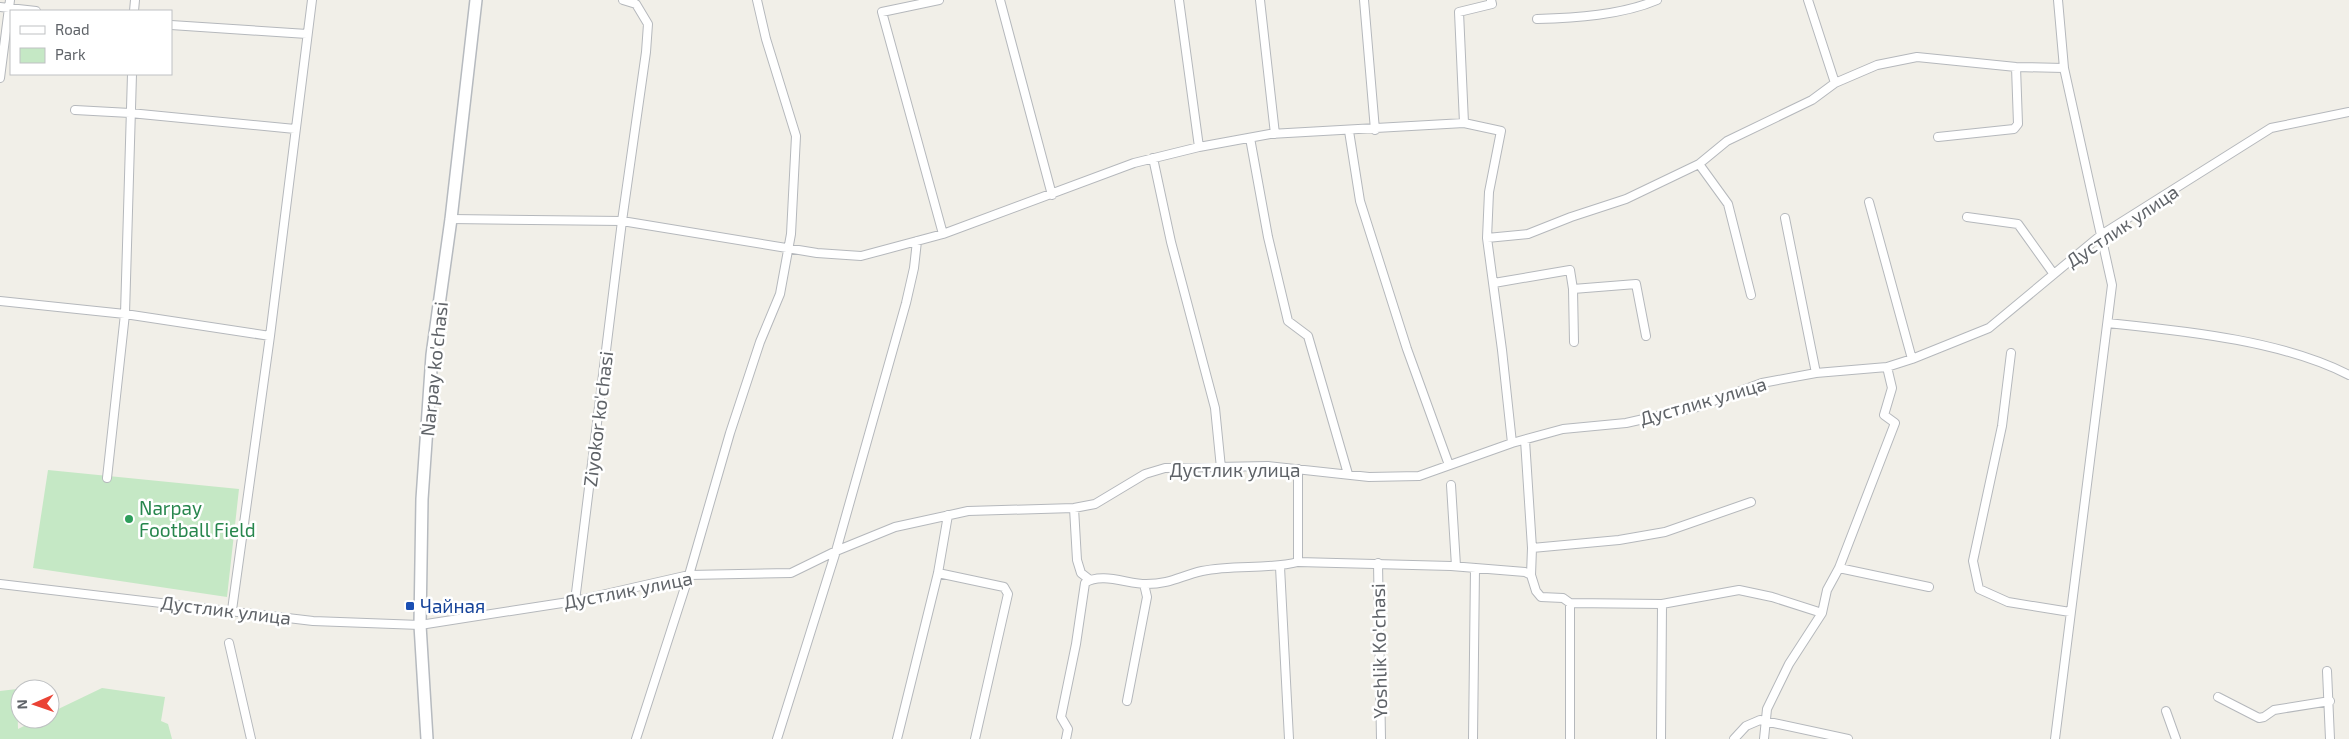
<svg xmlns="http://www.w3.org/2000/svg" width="2349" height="739" viewBox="0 0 2349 739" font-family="'Exo 2',sans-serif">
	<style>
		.green { fill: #c5e8c5 }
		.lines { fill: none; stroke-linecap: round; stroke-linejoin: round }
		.street-casing { stroke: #b5b8bc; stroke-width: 10 }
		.secondary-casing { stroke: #b6babf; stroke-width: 14 }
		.street { stroke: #fff; stroke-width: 8 }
		.secondary { stroke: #fff; stroke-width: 11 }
		.leisure-dot { fill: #2e9e5b; stroke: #fff; stroke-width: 2 }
		.transit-dot { fill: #1a4fb4; stroke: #fff; stroke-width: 2 }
		.labels { text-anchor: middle; stroke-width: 5; stroke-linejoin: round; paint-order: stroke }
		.street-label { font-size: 19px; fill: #5f6368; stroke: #fff }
		.leisure-label { font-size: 19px; fill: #27864d; stroke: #fff; text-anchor: start }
		.transit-label { font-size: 19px; fill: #164399; stroke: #fff; text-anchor: start }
	</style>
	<rect width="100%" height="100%" fill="#f1efe8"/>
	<path class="green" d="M48,470L239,489L227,597L33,568Z
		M102,688L165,697L161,721L168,724L172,739H0V691L17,689L18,729L38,719H50V713Z"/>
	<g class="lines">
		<g class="street-casing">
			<path id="street" d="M939,0L882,12L943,234
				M1000,0L1052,195
				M1179,0L1199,147
				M1260,0L1275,134
				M1364,0L1375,130
				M1808,0L1835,83
				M0,7L36,11
				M134,11L135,0
				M1537,19C1575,18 1622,15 1657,0
				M171,25L307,34
				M0,78L10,0
				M75,110L130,113L295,129
				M1464,123L1501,131L1489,192L1487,238L1502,350L1512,443
				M1349,131L1360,201L1407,349L1449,465
				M1938,137L2014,129L2018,124L2016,67
				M1250,138L1268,237L1288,321L1308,336L1348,474
				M1153,158L1171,242L1215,408L1221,468
				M1699,164L1728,204L1751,295
				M1869,202L1912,359
				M1967,217L2018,224L2053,273
				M1785,218L1816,373
				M451,219L622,221L817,253L861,256L943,234L1134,163L1199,147L1270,134L1464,123L1459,12L1492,4L1491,0
				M1487,238L1528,234L1571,217L1626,199L1699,164L1727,141L1812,100L1835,83L1877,65L1917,57L2016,67L2064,68
				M1494,283L1570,270L1573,289L1574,342
				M1573,289L1636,284L1646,336
				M0,301L125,314L270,336
				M2108,323C2184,331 2281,340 2349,375
				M2011,353L2002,426L1973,561L1979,589L2008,602L2070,612
				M1525,440L1532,548
				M1298,469V562
				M107,478L125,314L132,74
				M1451,485L1456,566
				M1074,508L1077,560L1081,573L1090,580
				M1378,563L1381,739
				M1280,567L1289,739
				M1839,568L1929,587
				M938,573L1004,587L1008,594L975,739
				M1531,575L1532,548L1619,540L1665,532L1751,502
				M0,584L313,621L420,625L575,601L689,575L791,573L836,551L895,527L968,511L1074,508L1095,504L1145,474L1165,468L1268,466L1369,477L1419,476L1512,443L1563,429L1626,423L1697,407L1762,383L1816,373L1887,367L1912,359L1989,328L2101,235L2271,128L2349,112
				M575,601L622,221L646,52L648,24L636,4L623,0
				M1570,603V739
				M232,610L270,336L312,0
				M229,643L251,739
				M2327,671L2330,739
				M2218,697L2259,718L2264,717L2274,710L2330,701
				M1127,701L1147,597L1144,584
				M2166,711L2176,739
				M636,739L689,575L730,433L760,342L780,294L791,234L796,136L766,39L757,0
				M777,739L836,551L906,303L914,268L917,241
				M897,739L938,573L948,515
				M1066,739L1068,729L1061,717L1076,644L1085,583C1101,572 1128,584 1146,584C1171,584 1180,576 1202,571C1234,564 1267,570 1298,562L1451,566L1525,572L1531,575L1536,591L1541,597L1563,598L1570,603L1662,604L1739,590L1772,597L1822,613
				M1473,739L1475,568
				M1661,739L1662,604
				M1734,739L1746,726L1760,720L1848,739
				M1764,739L1767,709L1789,664L1822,613L1827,590L1839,568L1895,423L1884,415L1892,388L1887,367
				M2055,739L2112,285L2064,68L2058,0"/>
		</g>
		<g class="secondary-casing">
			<path id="secondary" d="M427,739L420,625L422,499L432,355L451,219L476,0"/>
		</g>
		<use href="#street" class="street"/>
		<use href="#secondary" class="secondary"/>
	</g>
	<circle class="leisure-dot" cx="129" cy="519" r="5"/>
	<rect class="transit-dot" x="405" y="601" width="10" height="10" rx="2.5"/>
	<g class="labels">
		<g class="street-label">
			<text transform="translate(2122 226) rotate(-34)" y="7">Дустлик улица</text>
			<text transform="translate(434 369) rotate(-84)" y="7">Narpay ko'chasi</text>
			<text transform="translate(1703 401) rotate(-16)" y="7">Дустлик улица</text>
			<text transform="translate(598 419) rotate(-83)" y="7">Ziyokor ko'chasi</text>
			<text x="1235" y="477">Дустлик улица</text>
			<text transform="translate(628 590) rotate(-11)" y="7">Дустлик улица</text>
			<text transform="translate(226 610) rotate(7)" y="7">Дустлик улица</text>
			<text transform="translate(1379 651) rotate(-91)" y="7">Yoshlik Ko'chasi</text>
		</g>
		<g class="leisure-label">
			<text x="139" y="515">Narpay<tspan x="139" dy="22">Football Field</tspan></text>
		</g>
		<g class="transit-label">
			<text x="420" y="613">Чайная</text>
		</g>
	</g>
	<rect x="10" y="10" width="162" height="65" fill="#ffffff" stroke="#bfc1c3"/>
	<rect x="20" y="26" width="25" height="8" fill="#ffffff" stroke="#bfc1c3"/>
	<text x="55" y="35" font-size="15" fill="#5f6368">Road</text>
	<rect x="20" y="48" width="25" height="15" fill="#c5e8c5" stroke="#bfc1c3"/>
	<text x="55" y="60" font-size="15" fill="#5f6368">Park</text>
	<g transform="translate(35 704) rotate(268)"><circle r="24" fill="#ffffff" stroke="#bfc1c3"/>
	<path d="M0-4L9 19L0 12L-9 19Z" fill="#ea4335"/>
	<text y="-8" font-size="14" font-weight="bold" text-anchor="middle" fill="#5f6368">N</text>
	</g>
</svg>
